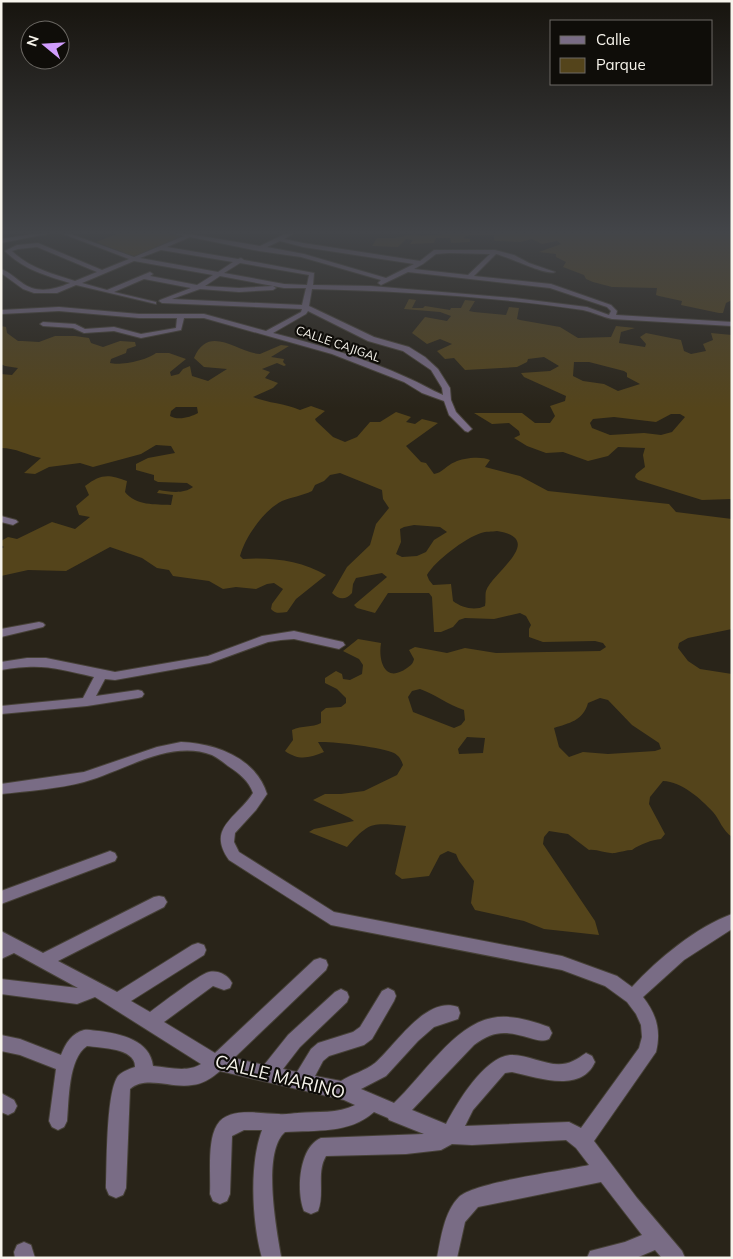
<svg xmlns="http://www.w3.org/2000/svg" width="733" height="1259" viewBox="0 0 733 1259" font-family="Mulish,sans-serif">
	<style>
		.green { fill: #54441b; fill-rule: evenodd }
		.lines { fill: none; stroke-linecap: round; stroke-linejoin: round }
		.minor-casing { stroke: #464137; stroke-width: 2 }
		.minor { fill: #796c85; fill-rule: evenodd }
		.labels { text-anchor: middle; stroke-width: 4.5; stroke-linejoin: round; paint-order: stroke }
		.far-street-label { font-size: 12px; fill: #f7f4ec; stroke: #0f0d09 }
		.near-street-label { font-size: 18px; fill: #f7f4ec; stroke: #0f0d09 }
	</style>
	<rect width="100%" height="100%" fill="#292419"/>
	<path class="green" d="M122,232H157L184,237L134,257L96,242Z
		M453,232H732V300L726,303L723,313H719L681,305L682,301L659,296L656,295L657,288L612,287L593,282L586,279L584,275L563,267L566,262L556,257V254L539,252L561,244L557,241L542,244L532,239L521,242L496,241H494V235H468L463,238L470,239V242L451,243L450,238H436L434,243L410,244L413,240L406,239L398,247L372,246L377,238H394L415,234L421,236L436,235Z
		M409,299L416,300L412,308H423L425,306L450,310L451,308H461L465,300L475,301L469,311L474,312L506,315L509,307L519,308L517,319L520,320L560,327L578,338L611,337L616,326L635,328L621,332L619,343L645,347L646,344L640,337L646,333L681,340L684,351L691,354L706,351L703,344L713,340L711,333L732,335V499L702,500L638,480L635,477L636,474L645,467L643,455L645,448L618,447L608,456L588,461L563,452L546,453L527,446L514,438L520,435L519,431L509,423L492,424L474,413H522L535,423H550L555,416L550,406L565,401L566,396L524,377L521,373L550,371L559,366L544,357L528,359L527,362L517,367L465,370L454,358L445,359L437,351L452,344L440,339L427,344L412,333L425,317L447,321L451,316L440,312L404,309ZM574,362H589L624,371L627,373V377L640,384L618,391L604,384L583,381L573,376ZM671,414H680L685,417L672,432L661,435L644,433L610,435L592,428L590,423L593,419L614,417L656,422Z
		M1,326L6,327L7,333L18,341H22L39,342L55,336H75L89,338L91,343L103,347L120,341L135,342L136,346L127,349L126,353L111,359L110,363C120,366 148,360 156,353H169L186,359L170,372L171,376L179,374L183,369L190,366L192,376L208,381L227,369L204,367L194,358C209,323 237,353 260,354L281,345L289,346L271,357L284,359L283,362L286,365L284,366L277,363L262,369L270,372L265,378L278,383L273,388L253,397C268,403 284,403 300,410L311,406L325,411L315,419L316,421L333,437L345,442L357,437L370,422H380L396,412L411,417L406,422L415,424L422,419L438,423L406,446L421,462L426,463L434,474C442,473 447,465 455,462C463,458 481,456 490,460L485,467L520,476L548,491L669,504L676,512L732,519V629L688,638L679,643L678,648L688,661L700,669L732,674V837C722,830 720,820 713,812C700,798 682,782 663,781L650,797L649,804L665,834L661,839C652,840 640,844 632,850C626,850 621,852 615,853C606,854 598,849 589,850L568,834L549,831L544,837L543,844L595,921L599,935L544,929L524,921L475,910L471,903L474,881L459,861L456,854L448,851L440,855L429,876L402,879L395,874L406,826C372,823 370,821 347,847L309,832L314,829L354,821L350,818L313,800L325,794H341L364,791L397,775L403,765C401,759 399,756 394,753C382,747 331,741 318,742L324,752C309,758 299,761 285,751L293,740L292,730C302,725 312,728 321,723V712L326,708L341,707L346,703V698L337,689L325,683V678L336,671L342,674L343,679L350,680L362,674L363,665L359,659L343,651L358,639L381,643C378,661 385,684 407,668C411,665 413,664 414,659L409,650L415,647L447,653L465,648L496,653L600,651L606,647L603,643L595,641L543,642L529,637V629L531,625L526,616L520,613L494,619L465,618L459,620L453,627L441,632H434L432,597L429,593H388L375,613L357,608L354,605L387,577L382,573L356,578L353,584L352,593C346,600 339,600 332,593L347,567L370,545L376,524L389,508L383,499L382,490L340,473L330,475L324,481L315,485L312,491C302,496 291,497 282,501C264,510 245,537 240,556L243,559C272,557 302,561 326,575L296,599L287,612C280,613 275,614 271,609L272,604L283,589L274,583L267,584L256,589L236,587L223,589L209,581L173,576L169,570L157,568L142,558L110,547L66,571L28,570L1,576V549L4,547L1,545V541L8,537L17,539L52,522L75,529L90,517L79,515L76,506L89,495L85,486C101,474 108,474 127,481L125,492C136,506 155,504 171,505L173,495L157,493L159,490C170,492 184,494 193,487L187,483L158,482L154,480V475L136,470V464L148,458L175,453L171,446L156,445L141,454L93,467L80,463L49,467L35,474L24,473L41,458C27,455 16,448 1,448V374L12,375L18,368L5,366L1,364ZM176,407H197L198,413C191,417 178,421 170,416L171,411ZM414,525L440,527L447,532L434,540L426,552L417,556L402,557L396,554L401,542L400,529L404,527ZM497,531C547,539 492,573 486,591C485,595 486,601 485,606C475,611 462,608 453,601L451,584L433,585L429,580L427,575C435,561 465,538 481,533C486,531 492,532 497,531ZM420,689C435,694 448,705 464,710L465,720L461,725L454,728L413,712L408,697L412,691ZM600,698L608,700L632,725L659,743L661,749L655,751L608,754L583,752L569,757L559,747L554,728C569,723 583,721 588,703ZM467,737L485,738L483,753L459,754L458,749Z"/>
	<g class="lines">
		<g class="minor-casing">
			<path id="minor" d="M46,232H57L1,243V239Z
				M58,232H65L134,257L184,236L166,232H177L260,246L289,232H296L284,239L303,243L420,261L434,250H495L514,255L529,263L555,272C546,276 509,257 496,254L474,276L551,284L611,305L617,311L616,315L732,322V326L612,319C602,317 593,312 583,310C496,297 400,291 312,289L309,306L374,337L409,347L425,357L438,369L450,388L451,400L456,412L472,429L468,432L465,431L449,415L444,401L422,393L404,382L332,354L204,318H184L181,330L141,338L114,331L84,333L73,328L43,326L40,324L43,322L75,324L85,329L114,327L141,334L176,328L177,318H139L59,311L1,314V310L59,307L139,314H204L266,331L301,312L302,309L162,303L159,301L160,300L191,288L144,279L114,292L156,302V304L76,285L57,293H34L23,289L1,273V269C9,272 14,277 21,282C36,294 53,290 70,283C47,276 22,269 5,251L17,245L38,243L102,270L129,259ZM190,237L259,251L301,257L381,280L378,283L381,285L408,272L550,288L607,307L611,311L609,315L587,307L514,298L371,286L313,285L314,273L244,260L241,258L238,259L167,247ZM280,241L303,247L414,264L386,278L304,254L267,247ZM37,247L97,272L75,281C53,274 29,268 12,251L18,249ZM161,250L233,262L218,272L140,258ZM449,253L490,254L468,275L414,269L423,264L436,254ZM134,261L213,275L197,285L150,276L153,274L150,272L107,290L82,283ZM240,263L309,275L307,285L284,284L224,273ZM220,276L284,288H306L302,305L172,299L200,289L239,292L273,290L276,288L273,286L239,288L205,286ZM308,311L368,341L403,351L431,370L442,388L443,395C431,390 420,383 408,378C365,358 319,345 273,333L306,314Z
				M1,516L16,520L18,522L13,525L1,522Z
				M39,622L43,623L45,625L43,627L1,637V629Z
				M294,631L343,642L345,645L339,649L294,639L281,640L268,642L210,663L115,680L105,679L96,696L138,690L142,691L144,694L142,697L138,698L87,706L1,714V706L83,698L94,677C56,668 41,663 1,670V662L27,658H46L115,672L208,656L262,636Z
				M181,742C215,743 256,758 267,794L256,810L235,833L234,842L239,852L334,912L562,956L617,976L632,987C658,959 696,927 732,914V929L684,960L643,997C657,1015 661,1031 656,1052L594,1141L637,1198L682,1251L685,1258H662L655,1250L636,1258H587L590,1251L625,1242L642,1235L601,1182L478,1207L465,1222L457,1258H437C441,1238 444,1212 459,1197C474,1182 564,1171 589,1165L576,1148L566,1140L472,1145L452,1144L441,1150L406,1154L326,1156C316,1173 325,1193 318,1211L311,1214L304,1211C296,1191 299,1147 321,1138L424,1134L389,1120L388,1118L374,1112C350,1134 315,1130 285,1132C262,1152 276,1227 281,1256L280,1258H262C252,1222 249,1165 262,1130H244L232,1136L230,1194L227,1201L220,1204L213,1201L210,1194C211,1175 207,1141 217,1125C228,1106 262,1114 279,1114C285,1115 292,1113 298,1113C317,1111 338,1114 355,1105L344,1100L220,1071C212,1078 203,1084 192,1085C173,1089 146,1075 130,1089L126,1188L123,1195L116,1198L109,1195L106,1188C107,1165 106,1092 118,1076C123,1071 129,1069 135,1067C136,1048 101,1048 87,1046C68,1059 69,1100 67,1121L64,1127L58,1130L52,1127L49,1121L56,1069L20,1055L1,1051V1035L20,1039L61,1055C65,1044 72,1033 84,1030C89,1029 95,1031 99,1031C121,1034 150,1040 153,1066C168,1067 187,1073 201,1064L95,997L77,1004L1,994V979L78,988L14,953L1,959V931L43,953L154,897L159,896L164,897L167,902L164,907L58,961L117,992L192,945L198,943L204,945L206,950L204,955L131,1001L150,1012C161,1004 198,975 209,972C218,970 228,975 232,983L230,988L224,990L213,986L164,1022L215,1053L314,960L320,958L326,960L328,965L326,970L234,1058L264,1065L288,1035L335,992L341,989L347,992L349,997L347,1002L300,1047L283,1069L297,1072L311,1049L318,1043L353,1032L360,1027L382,991L388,988L394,991L396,996L394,1001L372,1039L364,1045L329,1056L323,1061L315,1076L341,1081C352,1074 365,1071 375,1063C395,1046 426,995 458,1007L460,1013L458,1019L434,1027L418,1041L386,1076L361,1089L394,1103C422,1077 454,1025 492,1018C510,1014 533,1021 549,1027L552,1033L549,1039C542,1042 537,1040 530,1038C506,1031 494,1030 474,1045L412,1110L446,1124C457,1103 486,1054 513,1055C532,1055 554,1071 573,1061C578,1059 581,1056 586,1053L592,1056L595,1062C581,1094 536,1077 512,1072L505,1073L473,1110L465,1126L569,1122L581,1128L639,1048L642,1037L641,1025L636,1014L627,1002L605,986L562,970L331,925L229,860C206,828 237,818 253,793C249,781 239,773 228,766C223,762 218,758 212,755C170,739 124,771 84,782C57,789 29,791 1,794V784L84,772L157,747Z
				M110,851L115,853L117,857L115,861L1,904V891Z
				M1,1093L14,1100L17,1106L14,1112L8,1115L1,1112Z
				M24,1242L31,1245L35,1258H15L14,1252L17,1245Z"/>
		</g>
		<use href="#minor" class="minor"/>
	</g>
	<linearGradient id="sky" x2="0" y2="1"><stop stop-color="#17140e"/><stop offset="0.57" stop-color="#434549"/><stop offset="1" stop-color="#434549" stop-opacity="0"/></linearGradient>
	<rect width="733" height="408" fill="url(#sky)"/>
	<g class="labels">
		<g class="far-street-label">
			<text transform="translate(338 344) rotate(19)" y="4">CALLE CAJIGAL</text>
		</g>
		<g class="near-street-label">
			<text transform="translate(280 1077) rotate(14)" y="6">CALLE MARINO</text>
		</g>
	</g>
	<rect width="733" height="1259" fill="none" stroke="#f7f4ec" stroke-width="5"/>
	<rect x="550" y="20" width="162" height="65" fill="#0f0d09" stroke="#6c6964"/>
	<rect x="560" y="36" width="25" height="8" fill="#796c85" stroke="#6c6964"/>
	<text x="596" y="45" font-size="15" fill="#f7f4ec">Calle</text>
	<rect x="560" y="58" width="25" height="15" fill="#54441b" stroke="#6c6964"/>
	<text x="596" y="70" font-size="15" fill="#f7f4ec">Parque</text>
	<g transform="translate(45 45) rotate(288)"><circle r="24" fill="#0f0d09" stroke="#6c6964"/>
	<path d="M0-4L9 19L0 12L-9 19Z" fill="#d19dfe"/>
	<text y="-8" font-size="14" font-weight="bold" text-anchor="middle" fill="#f7f4ec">N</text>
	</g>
</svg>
